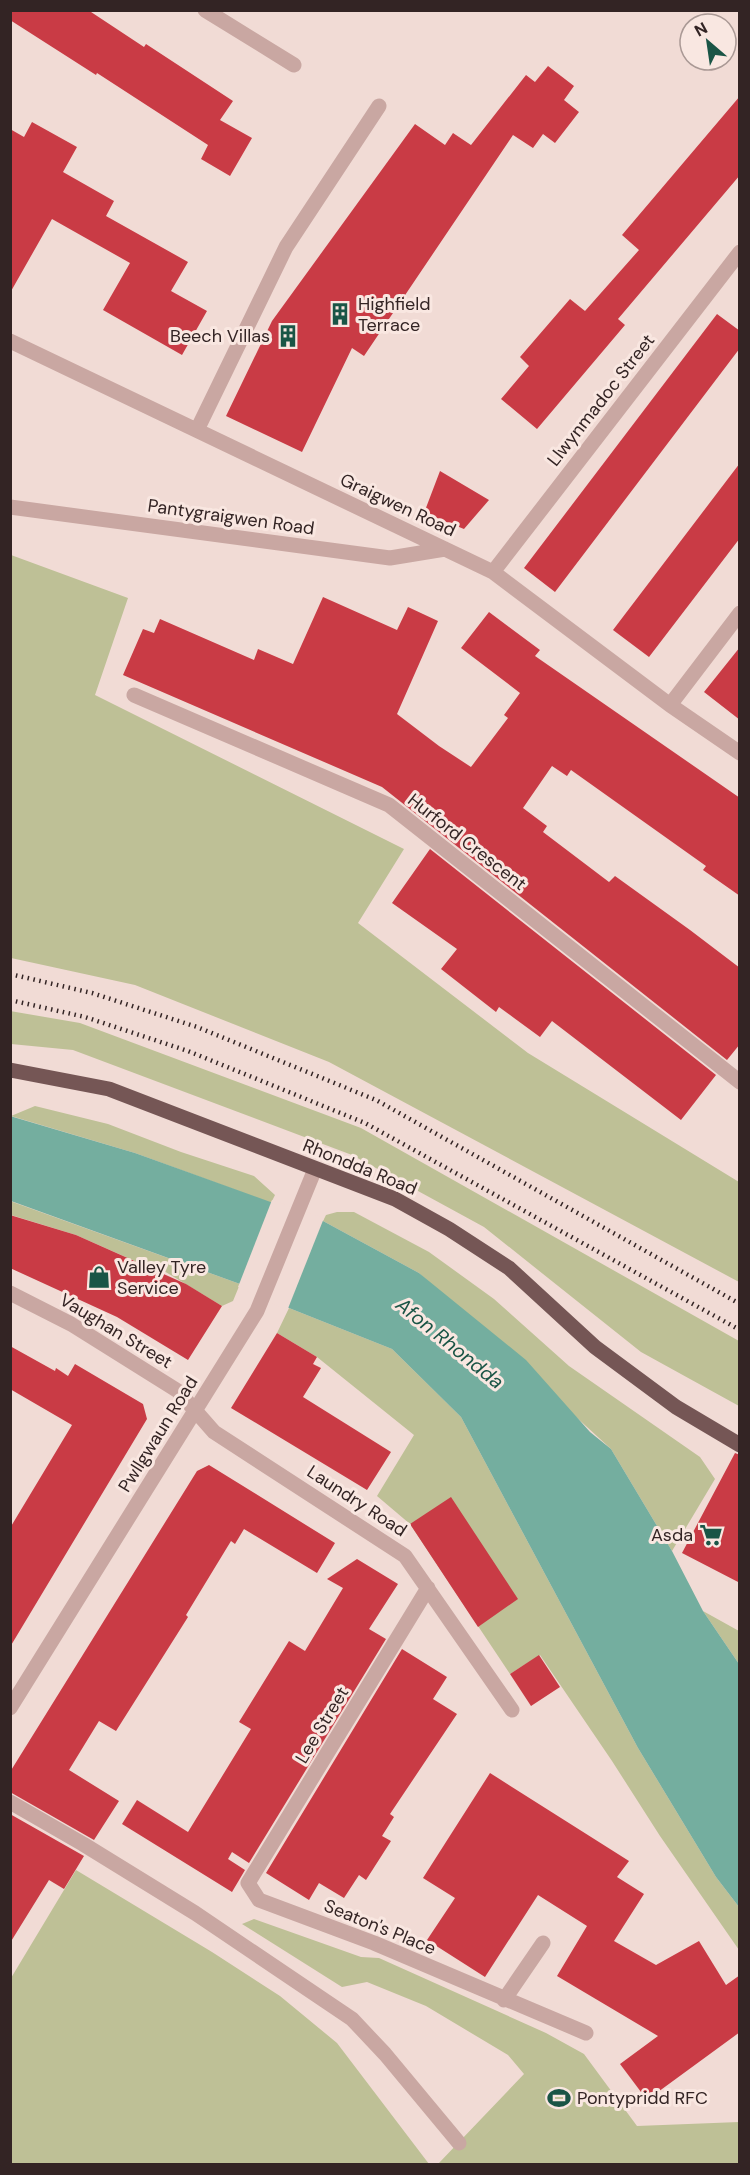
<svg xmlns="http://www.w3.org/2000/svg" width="750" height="2175" viewBox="0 0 750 2175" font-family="'DM Sans',sans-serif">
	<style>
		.green { fill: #bec096 }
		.water { fill: #74ae9f }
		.pier { fill: #f1dbd5 }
		.building { fill: #c93b45 }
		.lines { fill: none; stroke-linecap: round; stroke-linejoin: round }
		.minor { stroke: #c9a7a2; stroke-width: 15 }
		.primary { stroke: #755655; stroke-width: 15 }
		.rail { stroke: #332424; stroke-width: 4.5; stroke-dasharray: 1.5 4.5; stroke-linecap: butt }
		.labels { text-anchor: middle; stroke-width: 6; stroke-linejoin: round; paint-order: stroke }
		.poi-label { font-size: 18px; fill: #332424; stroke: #f9e7e1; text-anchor: start }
		.street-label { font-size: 18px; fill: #332424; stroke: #f9e7e1 }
		.water-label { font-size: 20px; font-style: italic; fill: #1a5546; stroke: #f9e7e1 }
	</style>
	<rect width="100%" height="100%" fill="#f1dbd5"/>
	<path class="green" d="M11,555L128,598L95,695L404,849L358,923L528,1053L739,1182V1282L329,1062L135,985L11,958Z
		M10,1011L80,1023L361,1128L739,1341V1406L641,1352L484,1227L352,1155L73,1050L11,1044Z
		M35,1106L108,1124L181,1152L254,1176L275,1195L271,1203L135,1153L11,1116Z
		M10,1201L240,1284L233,1301L222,1306L159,1268L146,1266L76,1235L11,1215Z
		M337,1212H354L429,1252L494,1299L569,1366L700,1457L715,1479L672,1551L611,1449L419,1273L323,1221L326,1215Z
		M289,1308L392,1349L461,1417L638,1748L716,1877L739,1907V1950L660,1836L612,1761L540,1655L510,1674L410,1524L377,1496L414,1435L317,1357L277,1333Z
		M703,1611L739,1631V1664Z
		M76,1870L212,1952L280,1996L337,2043L429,2164H11V1978Z
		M254,1919L361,1957L379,1958L546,2033L584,2054L637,2126L739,2122V2164H438L524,2074L508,2055L426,2006L367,1982L342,1987L242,1924Z"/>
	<path class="water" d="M10,1116L135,1153L323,1221L419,1273L526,1360L590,1432L611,1449L672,1551L703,1611L739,1664V1907L716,1877L638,1748L461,1417L392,1349L289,1308L240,1284L11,1201Z"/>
	<path class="pier" d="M272,1200L324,1218L287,1311L238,1287Z"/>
	<path class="building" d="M10,10H88L144,47L146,44L233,101L220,120L252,138L230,176L201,159L208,145L97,73L96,75L10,20Z
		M548,66L574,86L564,100L579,112L555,143L543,134L533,148L513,135L364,356L352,348L302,452L226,416L272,321L415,124L445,145L453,133L471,145L526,75L535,82Z
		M740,96V175L618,319L625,325L537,429L501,399L529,366L520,357L570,299L585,311L639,250L622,235Z
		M32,122L77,147L63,172L114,201L106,216L188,262L171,291L207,311L182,355L103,310L130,263L52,219L10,293V129L24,137Z
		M717,314L740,331V348L555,592L524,568Z
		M740,463V538L649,657L613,630Z
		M440,471L489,500L464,529L424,513Z
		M323,597L397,630L408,607L438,621L397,714L439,746L471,767L508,718L504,715L520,693L461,648L489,612L540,650L535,656L740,798V896L703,870L706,866L571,770L567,776L552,766L523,808L547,826L543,832L609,882L615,876L690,930L740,968V1044L727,1060L382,787L123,675L143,629L154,633L160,619L254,660L258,649L293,664Z
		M740,647V720L704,692Z
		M430,849L716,1075L681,1120L552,1021L540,1037L499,1007L496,1012L441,969L457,949L392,903Z
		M10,1215L76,1235L186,1284L222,1306L188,1360L117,1317L10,1268Z
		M277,1333L317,1357L313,1364L321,1368L303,1397L391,1452L367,1490L231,1408Z
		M10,1346L55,1371L56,1368L68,1376L75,1364L143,1404L147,1419L10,1647V1528L72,1425L10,1389Z
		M735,1453L740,1455V1583L682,1553Z
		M209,1465L335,1543L317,1573L244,1529L235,1544L231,1541L186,1615L188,1617L116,1731L99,1721L69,1770L119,1801L94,1840L10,1792V1772L197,1471Z
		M451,1497L518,1599L478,1627L410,1524Z
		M357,1559L398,1584L369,1629L386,1639L249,1863L232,1852L228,1859L245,1870L232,1892L122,1824L137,1800L188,1832L251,1729L239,1722L289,1641L305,1651L343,1588L327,1579Z
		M402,1649L447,1677L433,1699L457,1714L390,1814L394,1817L382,1836L391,1841L366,1880L359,1875L344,1898L319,1883L309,1900L266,1873Z
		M539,1655L560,1687L531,1706L510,1674Z
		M490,1773L629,1861L617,1877L644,1894L614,1941L656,1965L699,1941L726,1985L740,1975V2032L647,2100L620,2064L658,2036L557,1976L587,1926L538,1895L485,1977L427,1940L455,1898L423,1878Z
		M10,1814L84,1856L64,1889L49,1880L10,1943Z"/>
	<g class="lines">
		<path class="minor" d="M205,10L294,65
			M10,341L493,572L670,705L740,753
			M197,430L286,247L379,106
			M10,507L390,558L445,549
			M493,572L740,252
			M134,695L389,805L740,1082
			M670,705L740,613
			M10,1293L71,1324L178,1391L214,1432L405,1556L512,1710
			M428,1588L248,1883L259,1900L374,1943L586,2033
			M10,1708L257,1311L315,1169
			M10,1802L83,1844L195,1913L352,2019L385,2054L459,2143
			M504,2000L543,1943"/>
		<path class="primary" d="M10,1070L109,1089L395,1199L449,1229L509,1268L595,1347L676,1407L740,1445"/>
		<path class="rail" d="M10,974L92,993L197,1027L376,1100L740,1304
			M10,1000L85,1017L188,1051L365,1123L740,1330"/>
	</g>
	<defs>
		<g id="building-bare" transform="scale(1.8)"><path d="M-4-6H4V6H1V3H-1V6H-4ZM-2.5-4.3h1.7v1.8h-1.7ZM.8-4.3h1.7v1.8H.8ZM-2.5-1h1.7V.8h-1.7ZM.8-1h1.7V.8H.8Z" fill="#1a5546" stroke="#f9e7e1" stroke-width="2.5" paint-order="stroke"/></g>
		<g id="shop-bare" transform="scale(1.8)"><path d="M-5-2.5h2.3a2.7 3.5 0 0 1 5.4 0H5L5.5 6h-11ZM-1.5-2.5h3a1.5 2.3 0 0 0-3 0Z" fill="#1a5546" stroke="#f9e7e1" stroke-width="2.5" paint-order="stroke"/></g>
		<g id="supermarket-bare" transform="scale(1.8)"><path d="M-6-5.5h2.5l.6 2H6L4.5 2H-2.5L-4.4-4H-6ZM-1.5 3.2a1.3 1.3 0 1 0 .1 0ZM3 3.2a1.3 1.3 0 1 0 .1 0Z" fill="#1a5546" stroke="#f9e7e1" stroke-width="2.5" paint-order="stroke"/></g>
		<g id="stadium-bare" transform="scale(1.8)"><path d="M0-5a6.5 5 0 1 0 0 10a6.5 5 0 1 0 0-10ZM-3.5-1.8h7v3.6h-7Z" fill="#1a5546" stroke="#f9e7e1" stroke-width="2.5" paint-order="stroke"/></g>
	</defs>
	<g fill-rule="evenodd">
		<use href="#building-bare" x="340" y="314"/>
		<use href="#building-bare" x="288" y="336"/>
		<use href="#shop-bare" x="99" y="1277"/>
		<use href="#supermarket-bare" x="711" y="1535"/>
		<use href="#stadium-bare" x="559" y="2098"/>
	</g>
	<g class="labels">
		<g class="poi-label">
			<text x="358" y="310">Highfield<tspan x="358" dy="21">Terrace</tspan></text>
			<text x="270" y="342" text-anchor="end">Beech Villas</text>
			<text x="117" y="1273">Valley Tyre<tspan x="117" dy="21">Service</tspan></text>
			<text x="693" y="1541" text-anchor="end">Asda</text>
			<text x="577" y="2104">Pontypridd RFC</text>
		</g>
		<g class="street-label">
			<text transform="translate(601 400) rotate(-52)" y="6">Llwynmadoc Street</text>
			<text transform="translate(398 505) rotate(25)" y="6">Graigwen Road</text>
			<text transform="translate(231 517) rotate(8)" y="6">Pantygraigwen Road</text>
			<text transform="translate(467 842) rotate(38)" y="6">Hurford Crescent</text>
			<text transform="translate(360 1167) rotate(22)" y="6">Rhondda Road</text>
			<text transform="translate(116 1331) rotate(31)" y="6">Vaughan Street</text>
			<text transform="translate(158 1434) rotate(-58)" y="6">Pwllgwaun Road</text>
			<text transform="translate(357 1501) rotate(33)" y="6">Laundry Road</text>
			<text transform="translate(322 1725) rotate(-59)" y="6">Lee Street</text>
			<text transform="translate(380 1927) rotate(22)" y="6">Seaton's Place</text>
		</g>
		<g class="water-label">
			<text transform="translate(450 1343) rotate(39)" y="7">Afon Rhondda</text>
		</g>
	</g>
	<rect width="750" height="2175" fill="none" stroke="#332424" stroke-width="24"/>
	<g transform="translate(708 42) rotate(331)"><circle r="28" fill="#f9e7e1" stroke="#aa9995" stroke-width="1.5"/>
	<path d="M0-4.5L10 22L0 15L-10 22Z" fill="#1a5546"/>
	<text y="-9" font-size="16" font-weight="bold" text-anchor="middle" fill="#332424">N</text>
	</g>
</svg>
